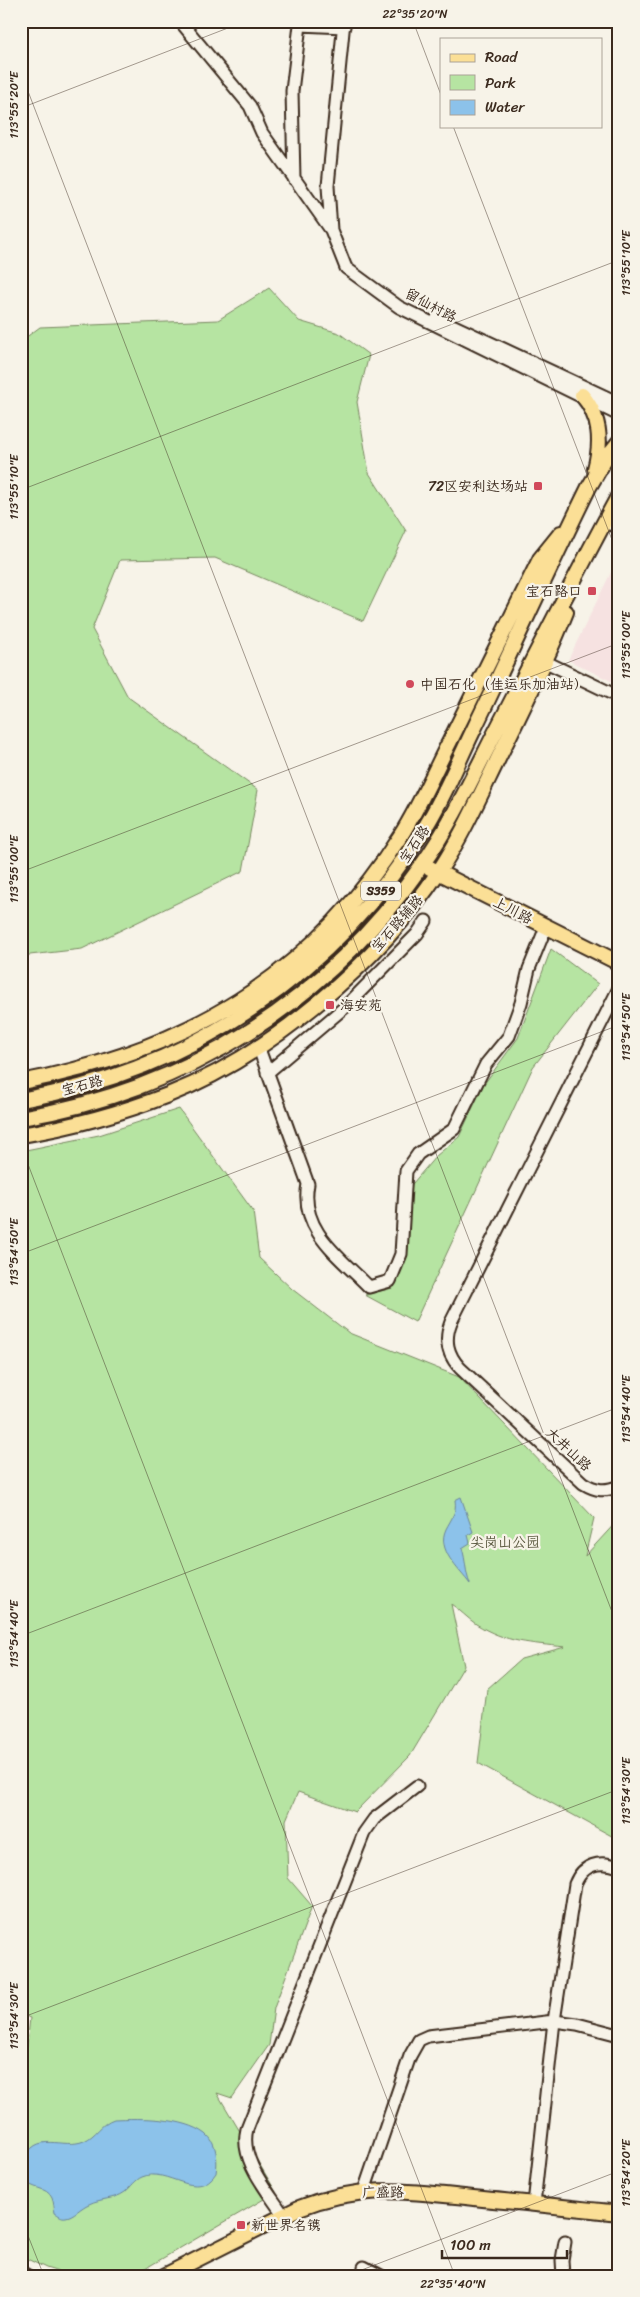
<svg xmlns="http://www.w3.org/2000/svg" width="640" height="2297" viewBox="0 0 640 2297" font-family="Sriracha,'LXGW WenKai TC',sans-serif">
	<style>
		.built { fill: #f6e2e1 }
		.green { fill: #b6e4a2; stroke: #788760 }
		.water { fill: #8cc2ea; stroke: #6c8598 }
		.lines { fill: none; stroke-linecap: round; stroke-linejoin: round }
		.minor-casing { stroke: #3b2a1e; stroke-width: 15 }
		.major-casing { stroke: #3b2a1e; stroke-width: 18 }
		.minor { stroke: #f7f3e8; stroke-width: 11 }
		.major { stroke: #fbdf96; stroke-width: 14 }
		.ticks { fill: none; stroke: #3b2a1e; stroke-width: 1; stroke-opacity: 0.45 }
		.poi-dot { fill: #d1495b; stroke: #f7f3e8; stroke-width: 2 }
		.labels { text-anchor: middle; stroke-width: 4.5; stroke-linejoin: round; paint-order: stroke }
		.shield { fill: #f7f3e8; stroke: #73665b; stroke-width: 1 }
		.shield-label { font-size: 12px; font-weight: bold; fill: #3b2a1e }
		.street-label { font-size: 14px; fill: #3b2a1e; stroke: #f7f3e8 }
		.poi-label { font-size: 14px; fill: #3b2a1e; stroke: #f7f3e8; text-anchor: start }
		.park-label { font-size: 14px; fill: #5a583f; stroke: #f7f3e8 }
		.neatline { fill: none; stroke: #3b2a1e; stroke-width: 2 }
		.ticks-label { font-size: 12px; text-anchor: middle; fill: #3b2a1e }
	</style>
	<rect width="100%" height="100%" fill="#f7f3e8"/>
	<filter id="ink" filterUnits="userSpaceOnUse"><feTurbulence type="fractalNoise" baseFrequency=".02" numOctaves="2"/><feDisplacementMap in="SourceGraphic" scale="10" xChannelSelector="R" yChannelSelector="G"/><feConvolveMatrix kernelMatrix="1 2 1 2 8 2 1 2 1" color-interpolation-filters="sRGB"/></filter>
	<g filter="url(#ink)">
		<path class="built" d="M619,556V685L568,660Z"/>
		<path class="green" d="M269,288L299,321L339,333L369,355L357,402L369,473L406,531L363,621L215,558L120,560L92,629L128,697L258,790L243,871L82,949L21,956V341L40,327L218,320Z
			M551,949L598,984L533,1067L415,1322L365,1295L392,1288L406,1255L407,1190L436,1156L459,1137L484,1084L518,1038Z
			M179,1109L253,1211L259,1258L292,1289L349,1333L459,1377L594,1518L585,1556L619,1519V1840L478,1763L487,1689L521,1659L565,1647C531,1643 506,1643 476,1624C467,1618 460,1610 451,1604L464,1666L410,1756L355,1812L298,1792L286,1820L288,1878L312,1906L274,2008L269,2045L232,2098L217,2093L276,2192L146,2268L120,2276H71L46,2268L21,2256V2098L30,2018L21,2014V1151L99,1135Z"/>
		<path class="water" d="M461,1497L473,1532L468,1535L470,1543L462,1548C466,1561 465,1571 470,1584C459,1569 436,1550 446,1529C451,1519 457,1513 455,1500Z
			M114,2119C140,2118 184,2117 206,2134C217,2142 218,2161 216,2173C197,2203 167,2166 142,2177C135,2180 131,2187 125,2192C114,2200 101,2198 89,2204C81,2207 74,2216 66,2217C61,2218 59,2215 55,2213C54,2208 54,2203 52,2198C47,2186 31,2190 25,2180C22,2175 22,2167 24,2161C35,2129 63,2150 84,2141C96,2136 101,2123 114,2119Z"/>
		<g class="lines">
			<g class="minor-casing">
				<path id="minor" d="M180,21L250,106L262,133L331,230
					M344,21L328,186L331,230L346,268L399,307L619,415
					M294,179L292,91L300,25L344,27
					M437,318L619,403
					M604,521L619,528
					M546,662L619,697
					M619,988L451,1322C444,1340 447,1354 460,1368L583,1483C596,1491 605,1492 619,1486
					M258,1046L308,1184C299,1230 341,1258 369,1287L390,1281L401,1254L406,1171L418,1154L454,1129L486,1064L509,1036L521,1003L529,969L546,927
					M267,1073L345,1007L417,934L426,921
					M364,2191L410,2056L419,2040L428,2036L554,2021L577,2024L619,2035
					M534,2204L554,2021L575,1884C583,1864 599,1860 619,1867
					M284,2216C268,2191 239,2160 247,2129L364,1833L374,1819L417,1786
					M364,2267L381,2276
					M21,2272L28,2276
					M563,2276L562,2260L565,2242"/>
			</g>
			<g class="major-casing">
				<path id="major" d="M582,395C601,417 602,442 595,469
					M430,868L619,963
					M21,1082C185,1051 311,978 401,835C420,805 434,772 450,741C480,680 510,620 540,559L561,533
					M21,1100C193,1070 334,974 426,826C444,797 458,762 473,731C512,650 549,568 589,487L606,458L619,442
					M21,1118C187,1090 325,1003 422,865C451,824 472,778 495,733C536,654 576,574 619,495
					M21,1135C70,1127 122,1113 168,1095C270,1055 379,962 439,871C462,836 479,798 497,761C521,712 546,663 566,612
					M164,2276L299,2208C365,2182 414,2192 483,2199C528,2203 573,2208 619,2213"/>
			</g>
			<use href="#minor" class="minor"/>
			<use href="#major" class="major"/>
		</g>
	</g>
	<path class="ticks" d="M413,21L441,95M21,73L619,1630M21,108L246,21M453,126L619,558M21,490L619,260M21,872L619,643M21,1146L455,2276M21,1254L619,1025M21,1636L619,1407M21,2018L619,1789M21,2218L44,2276M346,2276L619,2171"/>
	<g class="poi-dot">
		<rect x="533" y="481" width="10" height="10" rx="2.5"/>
		<rect x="587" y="586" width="10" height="10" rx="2.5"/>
		<circle cx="410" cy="684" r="5"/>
		<rect x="325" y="1000" width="10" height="10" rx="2.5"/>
		<rect x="236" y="2220" width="10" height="10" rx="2.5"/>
	</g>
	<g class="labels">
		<rect class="shield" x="361" y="881.5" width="40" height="19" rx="4"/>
		<g class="shield-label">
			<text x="381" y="895">S359</text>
		</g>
		<g class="street-label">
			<text transform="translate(431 305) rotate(28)" y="5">留仙村路</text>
			<text transform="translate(414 844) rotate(-56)" y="5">宝石路</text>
			<text transform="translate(513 910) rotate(27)" y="5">上川路</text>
			<text transform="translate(397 923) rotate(-49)" y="5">宝石路辅路</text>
			<text transform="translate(82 1085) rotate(-15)" y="5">宝石路</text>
			<text transform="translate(569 1449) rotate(43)" y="5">大井山路</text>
			<text transform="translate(383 2192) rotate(-1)" y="5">广盛路</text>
		</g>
		<g class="poi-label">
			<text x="528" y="491" text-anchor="end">72区安利达场站</text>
			<text x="582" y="596" text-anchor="end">宝石路口</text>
			<text x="420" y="689">中国石化（佳运乐加油站）</text>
			<text x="340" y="1010">海安苑</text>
			<text x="251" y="2230">新世界名镌</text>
		</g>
		<g class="park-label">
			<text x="505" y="1547">尖岗山公园</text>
		</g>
	</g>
	<rect width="640" height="2297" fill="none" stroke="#f7f3e8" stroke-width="55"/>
	<rect x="440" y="38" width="162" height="90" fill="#f7f3e8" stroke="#aca397"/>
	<rect x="450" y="54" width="25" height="8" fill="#fbdf96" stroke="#aca397"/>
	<text x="485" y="62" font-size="15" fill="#3b2a1e">Road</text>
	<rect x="450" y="75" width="25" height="15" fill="#b6e4a2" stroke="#aca397"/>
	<text x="485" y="88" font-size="15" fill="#3b2a1e">Park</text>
	<rect x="450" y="100" width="25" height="15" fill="#8cc2ea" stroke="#aca397"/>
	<text x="485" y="112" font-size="15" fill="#3b2a1e">Water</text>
	<path d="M442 2250v8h125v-8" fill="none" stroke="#3b2a1e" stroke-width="2.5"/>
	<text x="450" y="2250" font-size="15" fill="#3b2a1e" stroke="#f7f3e8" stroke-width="4" paint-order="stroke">100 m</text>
	<rect x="28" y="28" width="584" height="2242" class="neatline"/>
	<g class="ticks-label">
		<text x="415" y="18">22°35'20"N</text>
		<text transform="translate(14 105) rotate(-90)" y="4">113°55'20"E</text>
		<text transform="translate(626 263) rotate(-90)" y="4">113°55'10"E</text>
		<text transform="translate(14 487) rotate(-90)" y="4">113°55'10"E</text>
		<text transform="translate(626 645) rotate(-90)" y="4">113°55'00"E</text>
		<text transform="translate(14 869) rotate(-90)" y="4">113°55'00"E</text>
		<text transform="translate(626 1027) rotate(-90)" y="4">113°54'50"E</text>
		<text transform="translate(14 1252) rotate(-90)" y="4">113°54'50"E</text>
		<text transform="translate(626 1409) rotate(-90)" y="4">113°54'40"E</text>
		<text transform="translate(14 1634) rotate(-90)" y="4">113°54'40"E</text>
		<text transform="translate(626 1791) rotate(-90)" y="4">113°54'30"E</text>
		<text transform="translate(14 2016) rotate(-90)" y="4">113°54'30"E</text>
		<text transform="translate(626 2173) rotate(-90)" y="4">113°54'20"E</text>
		<text x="453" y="2288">22°35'40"N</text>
	</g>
</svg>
